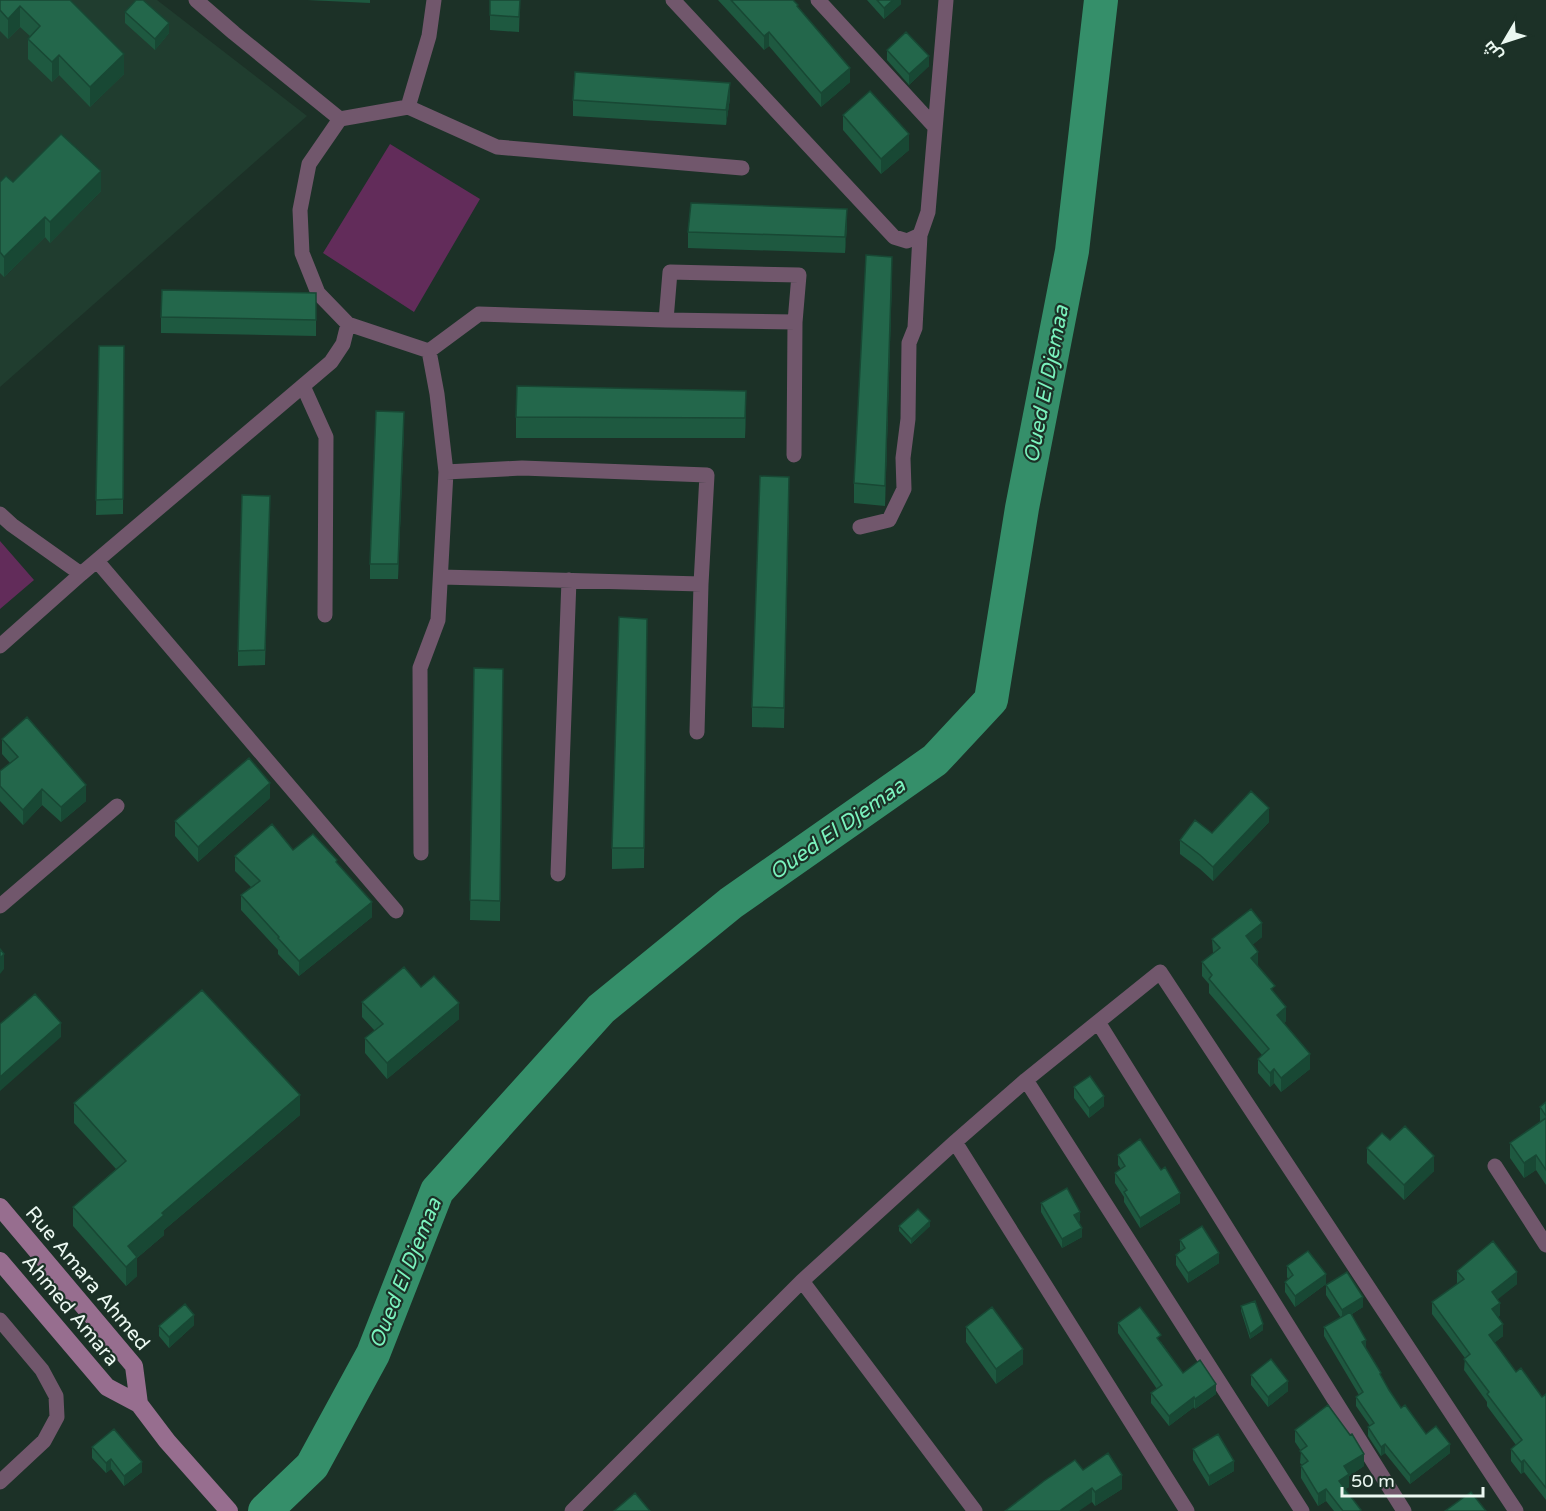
<svg xmlns="http://www.w3.org/2000/svg" width="1546" height="1511" viewBox="0 0 1546 1511" font-family="'Varela Round',Cairo,sans-serif">
	<style>
		.built { fill: #203d2f }
		.green { fill: #622c5a }
		.lines { fill: none; stroke-linecap: round; stroke-linejoin: round }
		.river { stroke: #358f6a; stroke-width: 34 }
		.street { stroke: #71576c; stroke-width: 15 }
		.secondary { stroke: #976e8f; stroke-width: 18 }
		.wall { fill: #1e5940 }
		.shaded-wall { fill: #184834 }
		.building { fill: #23674b; stroke: #184834; stroke-width: 1.5 }
		.labels { text-anchor: middle; stroke-width: 4.5; stroke-linejoin: round; paint-order: stroke }
		.street-label { font-size: 20px; fill: #ebf8f1; stroke: #1c3127 }
		.water-label { font-size: 21px; font-style: italic; fill: #7bf3be; stroke: #1c3127 }
	</style>
	<rect width="100%" height="100%" fill="#1c3127"/>
	<path class="built" d="M0,0H157L307,116L0,387Z"/>
	<path class="green" d="M390,144L480,199L414,312L323,253Z
		M0,541L34,580L0,609Z"/>
	<g class="lines">
		<path class="river" d="M265,1511L312,1466L373,1354L437,1191L601,1009L731,903L935,760L991,700L1022,508L1072,251L1101,0"/>
		<path class="street" d="M196,0L234,33L340,119L309,164L300,210L302,253L318,293L348,324L429,351L479,314L666,320L795,322L794,455
			M673,0L894,237L907,241L920,235L928,212L946,0
			M818,0L935,127
			M408,107L497,147L742,168
			M340,119L408,107L429,36L434,0
			M666,320L670,272L799,275L795,322
			M303,386L326,437L325,615
			M446,472L522,468L707,475L701,584L697,732
			M0,514L12,525L81,574
			M860,527L889,520L904,489L903,458L908,419L909,343L915,328L920,235
			M97,561L396,911
			M441,577L701,584
			M0,646L81,574L331,362L343,344L348,324
			M421,853L420,668L438,620L446,472L437,394L429,351
			M558,874L569,580
			M0,906L117,806
			M1098,1022L1404,1511
			M1026,1080L1302,1511
			M955,1142L1187,1511
			M1495,1166L1546,1245
			M802,1281L975,1511
			M0,1320L42,1370L56,1396L57,1417L44,1441L0,1482
			M572,1511L802,1281L955,1142L1026,1080L1160,972L1516,1511"/>
		<path class="secondary" d="M0,1207L134,1366L139,1404L167,1441L229,1511
			M0,1261L107,1387L139,1404"/>
	</g>
	<path class="wall" d="M0,0H70L124,74L90,107L59,75L52,82L28,59V39L30,36L20,27L8,39L0,31Z
		M307,0H370V3Z
		M490,0H520L519,32L490,30Z
		M718,0H793L850,82L821,107L769,46L764,50Z
		M867,0H901V4L884,19Z
		M125,12L169,33L155,50L125,23Z
		M887,50L929,66L909,85L887,60Z
		M730,98L726,125L573,116V100Z
		M843,115L909,150L881,174L843,130Z
		M0,182H13L101,191L50,243L45,237L4,277L0,273Z
		M847,225L845,253L688,248V232Z
		M892,277L885,506L854,503V483Z
		M316,293V336L161,333V317Z
		M99,346H124L123,514L96,515Z
		M746,411L745,438H516V417Z
		M404,427L398,579H370V564Z
		M270,496L265,665L238,666V651Z
		M789,497L784,728L752,727V707Z
		M647,619L644,868L612,869V848Z
		M474,668L503,669L500,921L470,920Z
		M2,739L86,801L61,822L42,805L23,825L0,801V771L10,763L2,754Z
		M270,798L198,862L175,836V821Z
		M1269,822L1213,881L1200,869L1180,854V840L1212,833Z
		M293,850L337,863L372,917L299,976L278,954V950L241,910V895L251,887L235,871V856Z
		M1262,937L1252,945L1258,966L1275,994L1286,1021L1283,1024L1310,1069L1281,1092L1274,1083L1270,1087L1258,1073V1059L1262,1055L1209,993V984L1202,976V962L1213,953L1212,939Z
		M421,987L459,1019L387,1079L365,1053V1038L375,1031L362,1017V1002Z
		M1074,1087L1104,1106L1089,1118L1074,1098Z
		M1546,1102V1185L1536,1170L1524,1178L1510,1158V1143L1540,1122V1107Z
		M74,1103L300,1115L164,1230V1235L137,1258V1276L126,1286L73,1226V1207L116,1169L74,1123Z
		M1390,1140L1434,1171L1404,1200L1367,1163V1148Z
		M1118,1155L1180,1203L1140,1228L1124,1202V1197L1115,1183V1173L1121,1169L1118,1165Z
		M1041,1203L1080,1221L1078,1222L1082,1237L1062,1248L1041,1212Z
		M899,1226H930L911,1244L899,1231Z
		M1180,1240L1219,1263L1188,1283L1176,1265V1255L1181,1251L1180,1250Z
		M1287,1266L1326,1284L1295,1307L1285,1292V1282L1288,1279L1287,1277Z
		M1457,1271L1517,1284L1497,1299L1500,1315L1498,1317L1503,1336L1494,1343L1516,1372L1542,1397L1546,1394V1500L1524,1472L1521,1474L1511,1461V1449L1516,1445L1487,1406V1402L1464,1370L1465,1358L1432,1314V1302L1457,1284Z
		M1326,1285L1363,1307L1352,1314L1366,1349L1389,1390L1401,1408L1426,1434L1450,1453L1410,1484L1385,1453L1381,1456L1368,1436V1427L1370,1426L1356,1406V1397L1359,1395L1324,1336V1327L1341,1318L1326,1295Z
		M1241,1306L1263,1330L1250,1339L1241,1311Z
		M1118,1323L1161,1342L1183,1373L1216,1394L1195,1409L1194,1407L1169,1426L1151,1403V1393L1157,1389L1118,1333Z
		M194,1325L169,1348L159,1336V1326Z
		M966,1327L1023,1364L996,1384L966,1342Z
		M1251,1375L1288,1391L1268,1407L1251,1385Z
		M1295,1430L1364,1466L1349,1476V1487L1345,1489L1361,1511H1334L1326,1501L1318,1506L1301,1478V1466L1302,1465L1300,1463L1301,1451L1295,1442Z
		M92,1447L142,1472L124,1486L111,1469L106,1473L92,1458Z
		M1193,1449L1234,1471L1209,1486L1193,1460Z
		M1083,1470L1122,1489L1095,1506L1092,1502Z"/>
	<path class="shaded-wall" d="M893,0H901V4L884,19V8Z
		M20,6V27L8,39V19Z
		M169,23V33L155,50V39Z
		M769,32V46L764,50V36Z
		M124,54V74L90,107V87Z
		M59,55V75L52,82V62Z
		M929,56V66L909,85V74Z
		M850,68V82L821,107V93Z
		M730,83V98L726,125V110Z
		M909,134V150L881,174V159Z
		M101,171V191L50,243V222Z
		M847,209V225L845,253V237Z
		M45,217V237L4,277V257Z
		M892,257V277L885,506V486Z
		M746,391V411L745,438V418Z
		M404,412V427L398,579V564Z
		M270,783V798L198,862V847Z
		M86,785V801L61,822V807Z
		M42,789V805L23,825V810Z
		M1269,808V822L1213,881V867Z
		M372,902V917L299,976V961Z
		M1262,923V937L1246,950V936Z
		M1258,952V967L1251,958Z
		M4,954V969L0,974V958Z
		M459,1003V1019L387,1079V1063Z
		M1286,1007V1021L1277,1029V1015Z
		M61,1023V1037L0,1091V1077Z
		M1310,1054V1069L1281,1092V1078Z
		M1274,1069V1083L1270,1087V1073Z
		M300,1095V1115L164,1230V1235L137,1258V1276L126,1286V1267L128,1246L162,1213Z
		M1104,1096V1106L1089,1118V1108Z
		M1536,1155V1170L1524,1178V1163Z
		M1434,1156V1171L1404,1200V1185Z
		M1180,1193V1203L1140,1228V1218Z
		M1080,1212V1221L1074,1224V1215Z
		M930,1221V1226L911,1244V1239Z
		M1082,1228V1237L1062,1248V1239Z
		M1219,1253V1263L1188,1283V1273Z
		M1517,1272V1284L1492,1304V1292Z
		M1326,1274V1284L1295,1307V1296Z
		M1363,1297V1307L1342,1320V1310Z
		M1500,1303V1315L1492,1321V1309Z
		M194,1315V1325L169,1348V1337Z
		M1263,1324V1330L1250,1339V1334Z
		M1503,1324V1336L1489,1347V1335Z
		M1366,1340V1349L1362,1342Z
		M1023,1349V1364L996,1384V1369Z
		M1288,1381V1391L1268,1407V1397Z
		M1216,1384V1394L1195,1409V1399Z
		M1194,1397V1407L1169,1426V1416Z
		M1385,1444V1453L1381,1456V1447Z
		M1450,1444V1453L1410,1484V1475Z
		M1364,1454V1466L1349,1476V1487L1339,1493V1481L1344,1466Z
		M111,1459V1469L106,1473V1463Z
		M1524,1460V1472L1521,1474V1462Z
		M1234,1461V1471L1209,1486V1476Z
		M142,1462V1472L124,1486V1476Z
		M1122,1475V1489L1095,1506V1492Z
		M1092,1488V1502L1079,1511H1061Z
		M1326,1489V1501L1318,1506V1494Z"/>
	<path class="building" d="M0,0H70L124,54L90,87L59,55L52,62L28,39L40,26L20,6L8,19L0,10Z
		M136,0H143L169,23L155,39L125,12Z
		M490,0H520L519,17L490,15Z
		M731,0H793L798,5L797,6L850,68L821,93L769,32L764,36Z
		M877,0H893L884,8Z
		M906,32L929,56L909,74L887,50Z
		M575,72L730,83L726,110L573,100Z
		M870,91L909,134L881,159L843,115Z
		M61,134L101,171L50,222L45,217L4,257L0,252V182L6,176L13,182Z
		M691,203L847,209L845,237L688,232Z
		M866,255L892,257L885,486L854,483Z
		M162,290L316,293V320L161,317Z
		M99,346H124L123,499L96,500Z
		M517,386L746,391L745,418L516,417Z
		M376,411L404,412L398,564H370Z
		M760,476L789,477L784,708L752,707Z
		M242,495L270,496L265,650L238,651Z
		M619,617L647,619L644,848H612Z
		M474,668L503,669L500,901L470,900Z
		M27,717L86,785L61,807L42,789L23,810L0,786V771L18,757L2,739Z
		M249,758L270,783L198,847L175,821Z
		M1251,791L1269,808L1213,867L1200,855L1180,840L1195,820L1212,833Z
		M272,824L293,850L313,834L337,860L336,862L372,902L299,961L278,938L279,937L241,895L260,881L235,856Z
		M1251,909L1262,923L1246,936L1258,952L1251,958L1275,986L1271,989L1286,1007L1277,1015L1310,1054L1281,1078L1274,1069L1270,1073L1258,1059L1269,1049L1209,979L1212,975L1202,962L1220,948L1212,939Z
		M0,949L4,954L0,958Z
		M404,967L421,987L434,976L459,1003L387,1063L365,1038L383,1024L362,1002Z
		M202,990L300,1095L162,1213L164,1215L128,1246L137,1257L126,1267L73,1207L126,1161L74,1103Z
		M35,994L61,1023L0,1077V1024Z
		M1090,1076L1104,1096L1089,1108L1074,1087Z
		M1546,1102V1116L1540,1107Z
		M1546,1118V1170L1536,1155L1524,1163L1510,1143Z
		M1405,1126L1434,1156L1404,1185L1367,1148L1382,1133L1390,1140Z
		M1140,1139L1161,1170L1165,1167L1180,1193L1140,1218L1124,1192L1127,1190L1115,1173L1125,1166L1118,1155Z
		M1067,1188L1080,1212L1074,1215L1082,1228L1062,1239L1041,1203Z
		M918,1209L930,1221L911,1239L899,1226Z
		M1202,1226L1219,1253L1188,1273L1176,1255L1185,1248L1180,1240Z
		M1493,1241L1517,1272L1492,1292L1500,1303L1492,1309L1503,1324L1489,1335L1516,1372L1521,1368L1542,1397L1546,1394V1488L1524,1460L1521,1462L1511,1449L1522,1440L1487,1394L1489,1392L1464,1359L1470,1354L1432,1302L1464,1279L1457,1271Z
		M1308,1251L1326,1274L1295,1296L1285,1282L1293,1275L1287,1266Z
		M1347,1272L1363,1297L1342,1310L1326,1285Z
		M1255,1301L1263,1324L1250,1334L1241,1306Z
		M185,1304L194,1315L169,1337L159,1326Z
		M992,1307L1023,1349L996,1369L966,1327Z
		M1140,1307L1161,1335L1157,1338L1183,1373L1200,1360L1216,1384L1195,1399L1194,1397L1169,1416L1151,1393L1162,1385L1118,1323Z
		M1350,1312L1366,1340L1362,1342L1381,1373L1380,1374L1389,1390L1401,1408L1405,1405L1426,1434L1436,1426L1450,1444L1410,1475L1385,1444L1381,1447L1368,1427L1374,1423L1356,1397L1363,1392L1324,1327Z
		M1271,1359L1288,1381L1268,1397L1251,1375Z
		M1328,1405L1350,1435L1352,1434L1364,1454L1344,1466L1349,1474L1339,1481L1361,1510L1359,1511H1343L1326,1489L1318,1494L1301,1466L1308,1461L1300,1451L1307,1446L1295,1430Z
		M114,1429L142,1462L124,1476L111,1459L106,1463L92,1447Z
		M1218,1434L1234,1461L1209,1476L1193,1449Z
		M1108,1453L1122,1475L1095,1492L1092,1488L1061,1510V1511H1005L1044,1481L1075,1460L1083,1470Z
		M1471,1492L1486,1511H1445Z
		M635,1493L650,1511H614Z"/>
	<g class="labels">
		<g class="street-label">
			<text transform="translate(88 1278) rotate(50)" y="7">Rue Amara Ahmed</text>
			<text transform="translate(71 1310) rotate(50)" y="7">Ahmed Amara</text>
		</g>
		<g class="water-label">
			<text transform="translate(1046 384) rotate(-79)" y="7">Oued El Djemaa</text>
			<text transform="translate(837 829) rotate(-35)" y="7">Oued El Djemaa</text>
			<text transform="translate(405 1273) rotate(-68)" y="7">Oued El Djemaa</text>
		</g>
	</g>
	<g transform="translate(1504 42) rotate(231)" stroke="#1c3127" stroke-width="4.5" paint-order="stroke">
	<path d="M0-4.5L10 22L0 15L-10 22Z" fill="#ebf8f1"/>
	<text y="-9" font-size="16" font-weight="bold" text-anchor="middle" fill="#ebf8f1">ش</text>
	</g>
	<path d="M1342 1487v9h141v-9" fill="none" stroke="#ebf8f1" stroke-width="3"/>
	<text x="1351" y="1487" font-size="18" fill="#ebf8f1" stroke="#1c3127" stroke-width="4.5" paint-order="stroke">50 m</text>
</svg>
